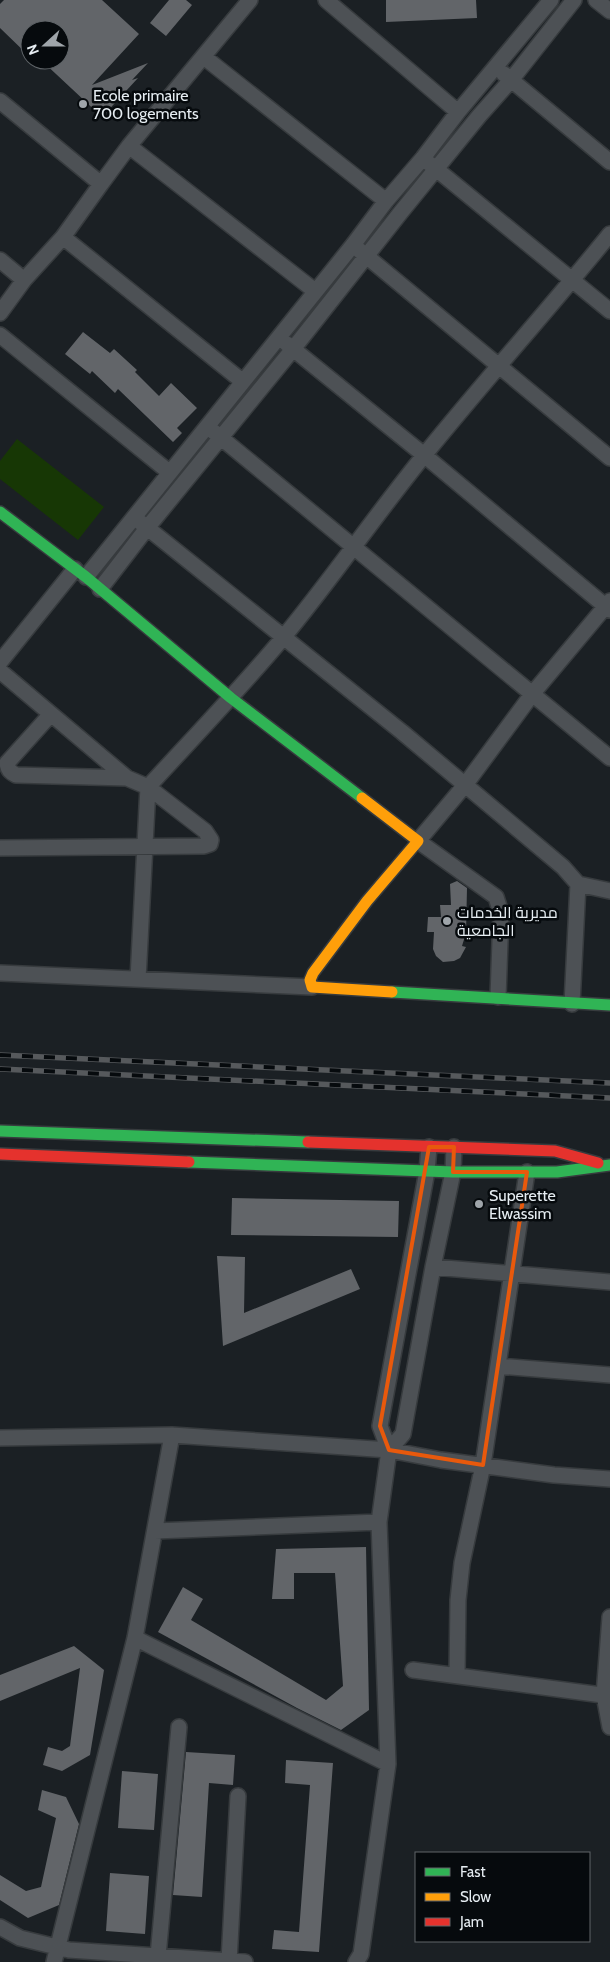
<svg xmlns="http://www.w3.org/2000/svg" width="610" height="1962" viewBox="0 0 610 1962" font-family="Cabin,Cairo,sans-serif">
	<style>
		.green { fill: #173705 }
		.building { fill: #626569 }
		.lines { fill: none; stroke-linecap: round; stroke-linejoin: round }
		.street-casing { stroke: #373b3e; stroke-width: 18 }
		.fast-casing { stroke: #373b3e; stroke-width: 14 }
		.slow-casing { stroke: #373b3e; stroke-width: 14 }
		.jam-casing { stroke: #373b3e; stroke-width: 14 }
		.street { stroke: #4d5155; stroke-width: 15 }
		.fast { stroke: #30b455; stroke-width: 11 }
		.slow { stroke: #ff9f0a; stroke-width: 11 }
		.jam { stroke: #e5322d; stroke-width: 11 }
		.rail-casing { stroke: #56595c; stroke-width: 5.5 }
		.rail { stroke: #060a0d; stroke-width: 4; stroke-dasharray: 11; stroke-linecap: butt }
		.marked { fill: none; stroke: #e8590c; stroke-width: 4; stroke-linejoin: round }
		.poi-dot { fill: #9fa5aa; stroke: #060a0d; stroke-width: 2 }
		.labels { text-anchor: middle; stroke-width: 5; stroke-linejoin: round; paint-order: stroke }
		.poi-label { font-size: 16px; fill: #e6edf2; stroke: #060a0d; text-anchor: start }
	</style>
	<rect width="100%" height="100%" fill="#1b2024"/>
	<path class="green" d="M17,439L104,507L78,540L0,479V461Z"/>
	<path class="building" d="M4,0H102L139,34L92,85L148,63L132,80L138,78L102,117L41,60H60V30H30V57L0,28V4Z
		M169,0H186L192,5L166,36L150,23Z
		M386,0H476L477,18L386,22Z
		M83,332L110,353L114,349L137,370L135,372L159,396L171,383L197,408L177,428L182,433L173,442L118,389L115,393L92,371L90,374L65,354Z
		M457,881L467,888L466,933L462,946L466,947L460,958L454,961L443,962L436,956L433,949L434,932H427L428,917H441L440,905H451L450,884Z
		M232,1198L399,1201L398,1237L231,1235Z
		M217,1256L245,1257L244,1313L351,1269L360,1289L223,1346Z
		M366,1547L369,1710L341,1730L297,1708L158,1632L183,1587L203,1599L191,1620L326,1700L343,1686L335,1573H294V1599H272L276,1549Z
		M74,1646L104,1670L90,1755L62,1771L43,1765L48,1747L62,1751L70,1746L80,1668L0,1701V1675Z
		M186,1752L235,1755L233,1785L209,1783L202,1897L173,1895Z
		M286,1760L333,1763L319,1952L272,1949L274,1930L299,1932L310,1785L285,1783Z
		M122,1771L158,1774L154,1830L118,1828Z
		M42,1790L66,1797L79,1824L59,1905L28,1918L0,1900V1875L26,1891L41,1887L56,1818L38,1810Z
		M110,1873L149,1876L145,1934L106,1931Z"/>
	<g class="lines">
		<g class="street-casing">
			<path id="street" d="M326,0L458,112
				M596,0L610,11
				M204,57L386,201
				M504,74L610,162
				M0,101L101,184L129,146L250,0
				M129,146L315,291
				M430,164L610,311
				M63,237L242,381
				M359,250L610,458
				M0,260L24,280
				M0,313L24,280L63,237L101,184
				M0,335L169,472
				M287,344L424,455L610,610
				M214,432L610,758
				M140,522L402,732L563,867L578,884L610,891
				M86,577L353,245L386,201L423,158L458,112L551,0
				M100,589L147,528L293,349L401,212L479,116L511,80L574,0
				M0,662L75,569
				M0,671L127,778L148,787L205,831L211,840L210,844L204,846L0,848
				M51,714L7,763C8,770 10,772 16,775L127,778
				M0,973L312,987
				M138,979L148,787C193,738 239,690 282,639C332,579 376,514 426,453C486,379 550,308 610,234
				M498,997L501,913L496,897L418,841L465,785L533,693L610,601
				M572,1004L578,884
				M433,1267L610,1282
				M498,1366L610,1375
				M0,1438L172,1435L389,1450L441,1460L554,1475L610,1479
				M389,1450L403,1434L433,1267L453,1172L454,1147
				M155,1531L379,1522
				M610,1617L604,1695L610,1727
				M135,1638L388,1764
				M413,1670L610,1696
				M457,1675L458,1600L462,1563L483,1465L527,1172
				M0,1927L20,1938L69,1950L245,1962
				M158,1956L179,1727
				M229,1961L238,1796
				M54,1962L135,1638L172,1435
				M356,1962L361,1954L388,1764L379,1522L389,1450L380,1426L427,1171L429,1147"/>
		</g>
		<g class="fast-casing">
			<path id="fast" d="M0,512L86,577L231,698L362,798
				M392,992L610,1005
				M0,1131L308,1142
				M189,1162L453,1172H557L610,1165"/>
		</g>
		<g class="slow-casing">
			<path id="slow" d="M362,798L418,841L367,901L313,973L310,980L312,987L392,992"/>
		</g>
		<g class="jam-casing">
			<path id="jam" d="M308,1142L555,1151L598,1163
				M0,1154L189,1162"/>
		</g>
		<use href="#street" class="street"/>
		<use href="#fast" class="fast"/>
		<use href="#slow" class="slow"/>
		<use href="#jam" class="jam"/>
		<g class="rail-casing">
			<path id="rail" d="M0,1055L610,1083
				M0,1069L610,1098"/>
		</g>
		<use href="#rail" class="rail"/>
	</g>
	<path class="marked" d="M429,1147H454L453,1172H527L483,1465L389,1450L380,1426Z"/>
	<g class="poi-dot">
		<circle cx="83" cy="104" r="5"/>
		<circle cx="447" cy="921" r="5"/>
		<circle cx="479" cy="1204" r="5"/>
	</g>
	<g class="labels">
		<g class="poi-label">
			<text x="93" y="101">Ecole primaire<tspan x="93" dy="18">700 logements</tspan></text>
			<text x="457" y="918">مديرية الخدمات<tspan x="457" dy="18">الجامعية</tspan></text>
			<text x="489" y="1201">Superette<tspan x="489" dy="18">Elwassim</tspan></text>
		</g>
	</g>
	<rect x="415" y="1852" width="175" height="90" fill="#060a0d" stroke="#606569"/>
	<rect x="425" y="1868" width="25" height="8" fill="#30b455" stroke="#606569"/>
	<text x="460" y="1877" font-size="15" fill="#e6edf2">Fast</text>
	<rect x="425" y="1893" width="25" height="8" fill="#ff9f0a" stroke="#606569"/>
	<text x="460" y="1902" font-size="15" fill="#e6edf2">Slow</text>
	<rect x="425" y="1918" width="25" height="8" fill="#e5322d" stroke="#606569"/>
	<text x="460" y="1927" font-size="15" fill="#e6edf2">Jam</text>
	<g transform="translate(45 45) rotate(249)"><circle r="24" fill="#060a0d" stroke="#606569"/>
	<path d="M0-4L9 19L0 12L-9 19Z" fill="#9fa5aa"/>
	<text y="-8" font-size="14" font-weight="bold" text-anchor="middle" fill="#e6edf2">N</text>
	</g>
</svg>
